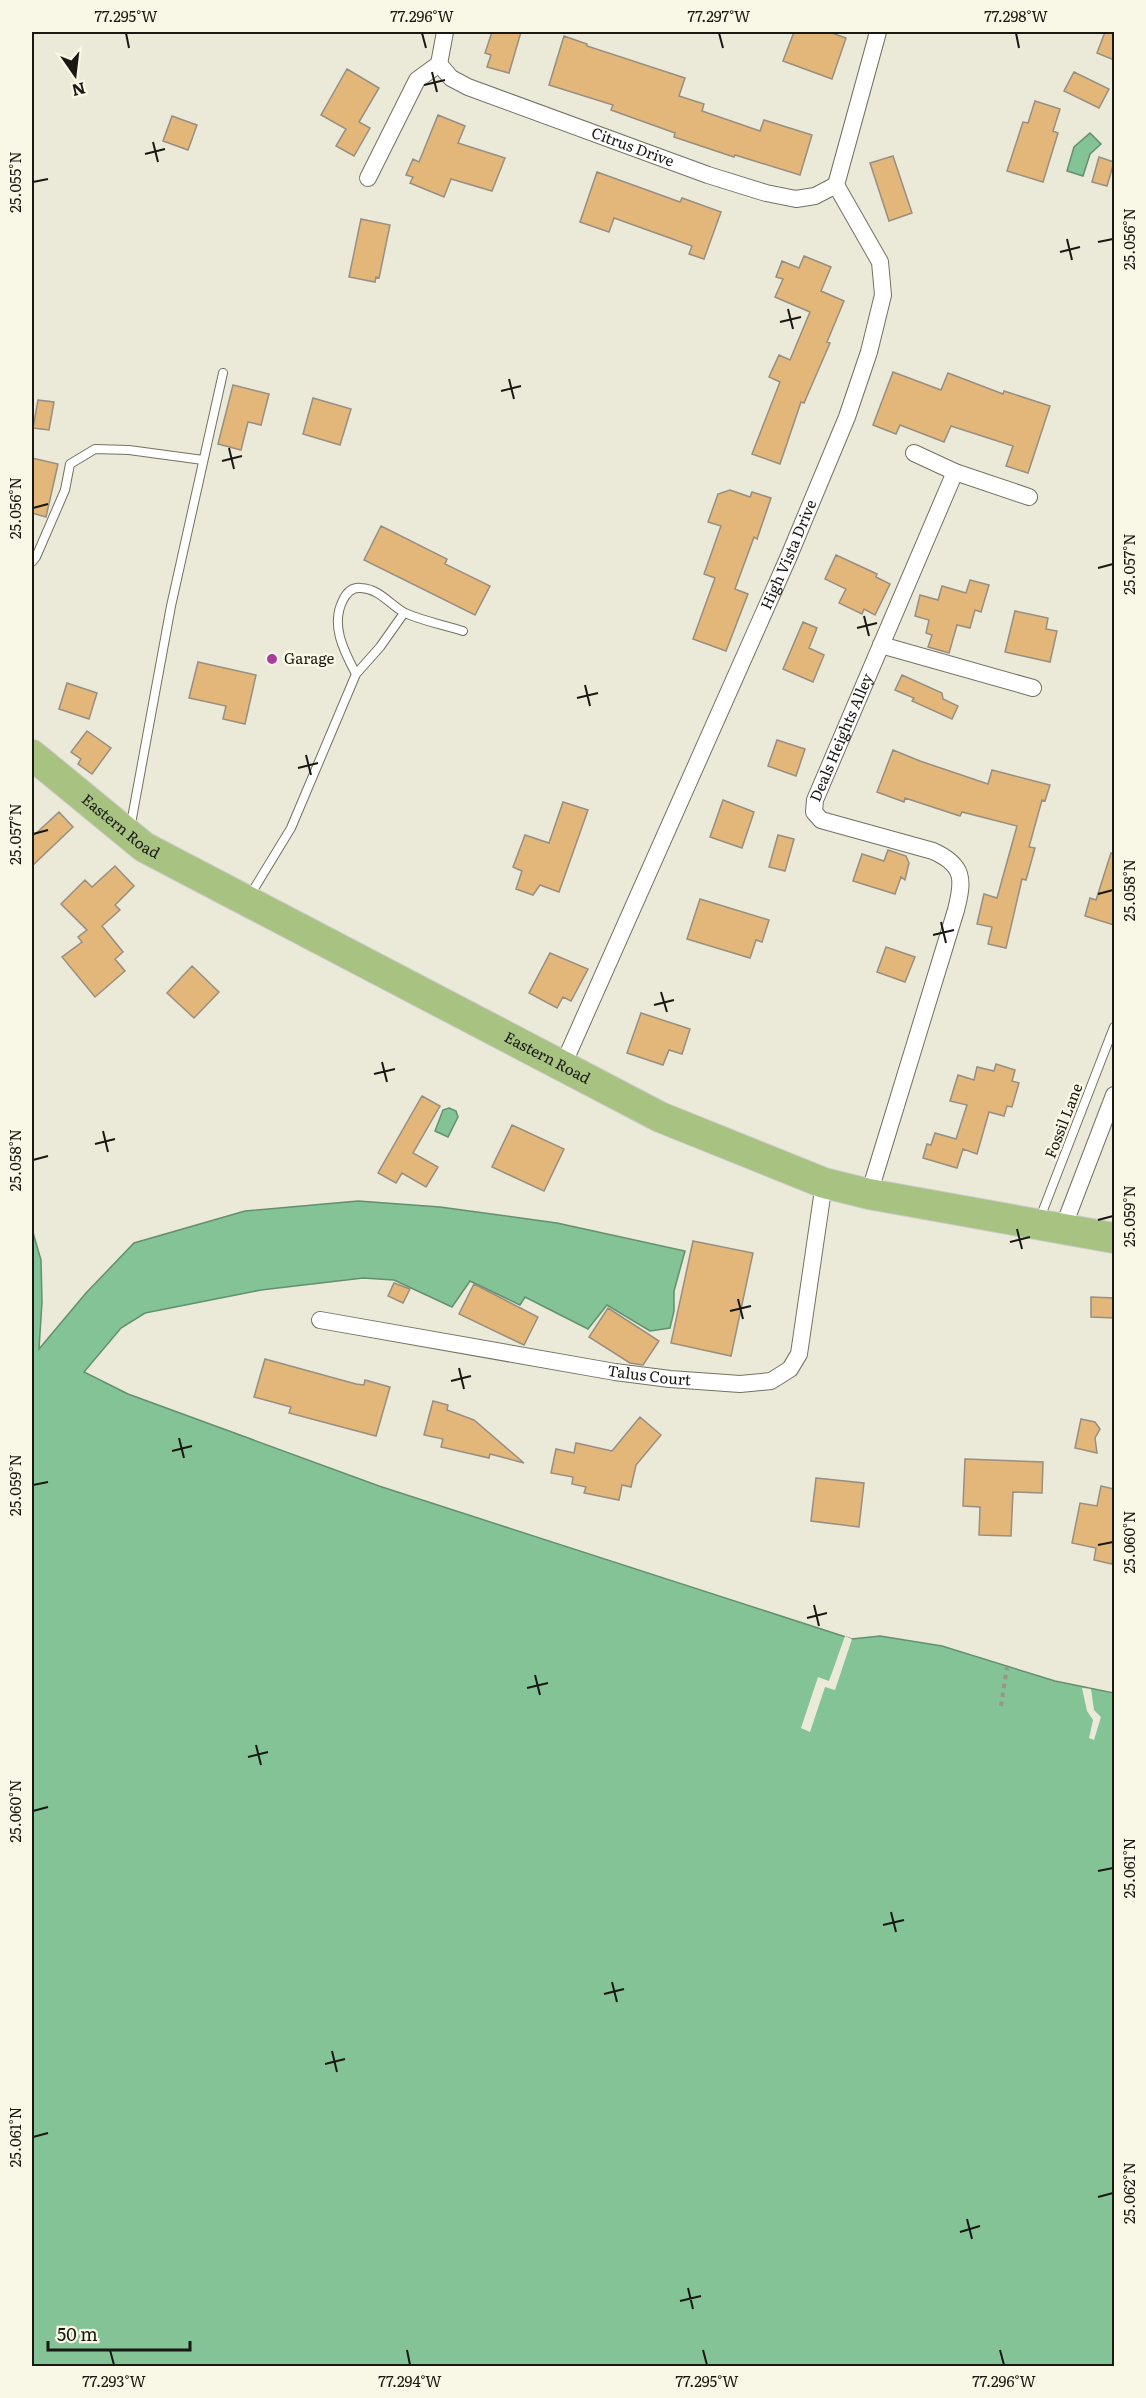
<svg xmlns="http://www.w3.org/2000/svg" width="1146" height="2398" viewBox="0 0 1146 2398" font-family="Literata,serif">
	<style>
		.water { fill: #83c395; stroke: #63906e; stroke-width: 1.5 }
		.pier { fill: #ebe9d8 }
		.building { fill: #e3b77a; stroke: #988e81; stroke-width: 1.5 }
		.lines { fill: none; stroke-linecap: round; stroke-linejoin: round }
		.lane-casing { stroke: #737162; stroke-width: 10 }
		.street-casing { stroke: #737162; stroke-width: 18 }
		.highway-casing { stroke: #cccccb; stroke-width: 32 }
		.path { stroke: #979689; stroke-width: 4; stroke-dasharray: 4.5 4.5; stroke-linecap: butt }
		.lane { stroke: #fff; stroke-width: 8 }
		.street { stroke: #fff; stroke-width: 16 }
		.highway { stroke: #a7c281; stroke-width: 30 }
		.ticks { fill: none; stroke: #191813; stroke-width: 2 }
		.poi-dot { fill: #a83c9c; stroke: #f9f7e5; stroke-width: 2 }
		.labels { text-anchor: middle; stroke-width: 5; stroke-linejoin: round; paint-order: stroke }
		.street-label { font-size: 15px; fill: #191813; stroke: #f9f7e5 }
		.poi-label { font-size: 15px; fill: #191813; stroke: #f9f7e5; text-anchor: start }
		.neatline { fill: none; stroke: #191813; stroke-width: 2 }
		.ticks-label { font-size: 15px; text-anchor: middle; fill: #191813 }
	</style>
	<rect width="100%" height="100%" fill="#ebe9d8"/>
	<path class="water" d="M1090,133L1101,144L1090,154L1083,176L1067,171L1074,147Z
		M449,1108L456,1111L458,1117L448,1137L435,1131L443,1110Z
		M358,1201L440,1207L557,1223L685,1251L674,1291V1311L670,1328L650,1331L607,1305L588,1329L525,1297L520,1305L470,1281L452,1307L394,1280L363,1278L261,1290L145,1313L121,1328L84,1372L128,1394L379,1486L852,1639L880,1636L942,1646L1055,1681L1114,1693V2366H32V1229L41,1260L42,1302L39,1349L86,1293L134,1243L245,1211Z"/>
	<path class="pier" d="M845,1636L852,1639L835,1690L825,1687L810,1732L801,1728L818,1677L829,1681Z
		M1082,1688L1091,1689L1094,1710L1101,1717L1094,1740L1089,1738L1093,1720L1087,1711Z"/>
	<path class="building" d="M492,32H521L509,73L487,67L491,55L485,53Z
		M794,32H829L846,38L832,79L783,61Z
		M1105,32H1114V60L1097,53Z
		M564,36L587,44V46L685,78L679,96L704,104L702,111L760,131L764,120L812,135L800,175L735,155L734,157L674,137L675,133L611,110L613,105L549,85Z
		M347,69L379,88L359,122L370,128L354,156L336,146L346,129L321,115Z
		M1074,72L1109,89L1099,108L1064,91Z
		M1035,101L1060,109L1053,131L1058,133L1043,182L1007,171L1023,122L1028,123Z
		M438,115L465,126L458,143L505,158L492,191L451,179L444,197L410,183L413,177L406,175L413,159L419,162Z
		M172,116L197,125L188,150L163,141Z
		M893,156L912,213L889,221L870,163Z
		M1099,157L1114,162L1107,186L1092,182Z
		M597,172L680,202L682,198L721,212L704,259L689,254L692,246L614,218L609,232L580,222Z
		M361,219L390,225L379,278L376,277L375,282L349,277Z
		M804,256L831,267L821,291L844,301L827,342L830,343L804,403L801,402L780,464L752,454L780,382L769,377L779,355L790,360L810,312L775,297L783,279L776,277L782,261L799,268Z
		M893,372L941,390L948,373L1003,394L1004,391L1050,406L1028,473L1006,466L1013,446L951,426L944,442L900,425L896,434L873,425Z
		M233,385L269,394L261,425L248,422L241,450L218,444Z
		M313,398L351,409L340,445L303,434Z
		M38,400L54,402L49,430L33,428Z
		M32,458L58,464L46,517L32,513Z
		M730,490L750,497L752,492L771,498L757,539L754,537L735,589L748,594L726,651L693,639L715,578L704,574L721,526L708,522L718,494Z
		M381,526L447,559L445,564L490,586L475,615L364,560Z
		M836,555L877,574L876,577L890,584L875,615L864,609L862,614L839,603L846,589L825,579Z
		M970,580L989,585L981,612L975,610L970,628L957,625L949,653L928,647L932,635L926,633L929,620L915,616L920,595L938,600L942,586L966,593Z
		M1015,611L1048,618L1046,629L1057,631L1050,662L1005,652Z
		M803,622L817,628L809,648L824,655L813,682L783,669Z
		M198,662L256,675L245,724L223,719L226,706L189,698Z
		M902,675L942,693L943,699L958,706L952,719L912,701L914,698L895,690Z
		M67,683L97,693L89,719L59,709Z
		M87,731L111,748L92,774L78,764L81,759L71,752Z
		M777,740L805,749L796,776L768,766Z
		M893,750L920,761L988,784L992,770L1050,785L1045,801L1042,800L1029,847L1035,848L1026,880L1022,879L1006,948L988,944L992,927L977,924L984,894L997,898L1017,826L962,812L960,816L905,798L904,802L877,792Z
		M723,800L754,812L742,848L710,837Z
		M563,802L588,810L559,892L540,885L533,895L516,889L522,871L513,867L525,835L549,843Z
		M59,812L73,827L32,866V837Z
		M778,835L794,839L785,871L769,867Z
		M888,850L906,856L909,863L905,880L901,877L895,894L853,881L862,854L884,861Z
		M1111,853L1114,854V925L1085,916L1090,898L1096,900Z
		M115,866L134,886L115,905L120,910L102,926L123,952L115,959L125,971L95,997L62,957L82,942L78,937L87,930L61,904L85,880L92,887Z
		M700,899L769,920L762,942L756,940L750,958L687,939Z
		M886,947L915,957L905,982L877,972Z
		M550,953L588,969L571,1001L563,997L557,1008L529,993Z
		M192,966L219,992L194,1018L167,993Z
		M641,1013L690,1029L682,1054L669,1050L663,1065L627,1053Z
		M996,1064L1015,1070L1012,1081L1019,1083L1012,1107L1007,1106L1004,1116L989,1112L977,1154L963,1149L957,1168L923,1158L927,1144L931,1145L935,1133L956,1139L967,1105L950,1101L958,1075L974,1080L977,1067L994,1071Z
		M422,1096L440,1106L413,1153L438,1167L426,1187L402,1173L396,1183L378,1173Z
		M512,1125L564,1149L544,1191L492,1167Z
		M693,1241L753,1253L731,1356L671,1343Z
		M394,1283L410,1289L403,1303L388,1296Z
		M474,1284L538,1317L524,1345L459,1314Z
		M1091,1297L1114,1298V1318L1091,1317Z
		M608,1308L659,1341L643,1365L630,1363L589,1337Z
		M265,1359L356,1384L364,1385L365,1380L390,1387L376,1436L289,1413L291,1407L254,1397Z
		M433,1401L448,1405L447,1410L474,1420L524,1463L490,1454L489,1458L441,1447L443,1439L424,1435Z
		M640,1417L661,1435L636,1465L631,1487L622,1485L619,1500L584,1493L586,1487L572,1484L573,1477L551,1473L556,1449L574,1453L576,1443L612,1451Z
		M1081,1419L1095,1422L1100,1429L1095,1438L1097,1453L1075,1448Z
		M965,1459L1043,1462L1042,1493L1013,1492L1011,1536L979,1535L980,1507L963,1506Z
		M816,1478L864,1483L859,1527L811,1521Z
		M1101,1486L1114,1489V1551L1112,1564L1094,1560L1096,1548L1072,1543L1080,1503L1097,1506Z"/>
	<g class="lines">
		<g class="lane-casing">
			<path id="lane" d="M32,562L36,557L65,490L70,464L95,449L129,450L203,460
				M356,674C344,651 330,625 343,600C347,592 353,587 361,588C380,589 390,605 405,613C423,621 444,625 463,631
				M130,829L171,606L223,373
				M249,897L291,828L356,674L380,647L404,613
				M1040,1218L1114,1027"/>
		</g>
		<g class="street-casing">
			<g id="street">
				<path id="s1" d="M439,64L451,78L468,87L708,175L766,193L796,199L815,196L836,185"/>
				<path d="M368,178L417,80L439,64L445,32"/>
				<path d="M914,453L955,472L1029,497"/>
				<path d="M881,645L1033,688"/>
				<path id="s2" d="M563,1065L789,556L847,417L869,352L883,295L880,262L836,185L878,32"/>
				<path id="s3" d="M869,1194L956,910C964,879 964,865 933,851L821,820L814,812L815,800L955,472"/>
				<path d="M1063,1228L1114,1095"/>
				<path id="s4" d="M320,1320L615,1372L670,1379L740,1384L771,1381L790,1369L799,1354L824,1183"/>
			</g>
		</g>
		<g class="highway-casing">
			<g id="highway">
				<path id="s5" d="M32,755L144,847L660,1117L824,1183L869,1194L1114,1238"/>
			</g>
		</g>
		<path class="path" d="M1001,1706L1007,1667"/>
		<use href="#lane" class="lane"/>
		<use href="#street" class="street"/>
		<use href="#highway" class="highway"/>
	</g>
	<path class="ticks" d="M126,33L129,48M422,33L426,48M719,33L723,48M1016,33L1019,48M432,72L437,92M424,85L445,80M153,142L158,162M145,154L165,149M33,182L48,179M1067,239L1072,260M1098,242L1113,239M1060,252L1080,247M788,309L793,329M780,322L801,317M509,379L514,399M501,391L521,386M229,448L234,469M222,461L242,456M33,508L48,504M1098,568L1113,564M864,616L869,636M857,628L877,623M585,685L590,706M577,698L598,693M306,755L311,775M298,768L318,763M33,834L48,830M1098,894L1113,890M941,922L946,943M933,935L954,930M661,992L667,1012M654,1005L674,1000M382,1062L387,1082M374,1074L395,1069M103,1131L108,1152M95,1144L115,1139M33,1160L48,1156M1098,1220L1113,1216M1017,1229L1022,1249M1010,1242L1030,1237M738,1299L743,1319M730,1311L751,1306M459,1368L464,1389M451,1381L471,1376M179,1438L184,1458M172,1451L192,1446M33,1485L48,1482M1098,1545L1113,1542M814,1605L819,1626M807,1618L827,1613M535,1675L540,1695M527,1688L548,1683M256,1745L261,1765M248,1757L268,1752M33,1811L48,1807M1098,1871L1113,1868M891,1912L896,1932M883,1925L904,1920M612,1982L617,2002M604,1994L624,1989M332,2051L337,2072M325,2064L345,2059M33,2137L48,2133M1098,2197L1113,2193M967,2219L972,2239M960,2232L980,2226M688,2288L693,2309M680,2301L701,2296M110,2350L114,2365M407,2350L410,2365M703,2350L707,2365M1000,2350L1004,2365"/>
	<circle class="poi-dot" cx="272" cy="659" r="6"/>
	<g class="labels">
		<g class="street-label">
			<text dy="5" stroke="none"><textPath href="#s1" startOffset="213">Citrus Drive</textPath></text>
			<text dy="5" stroke="none"><textPath href="#s2" startOffset="558">High Vista Drive</textPath></text>
			<text dy="5" stroke="none"><textPath href="#s3" startOffset="576">Deals Heights Alley</textPath></text>
			<text dy="5" stroke="none"><textPath href="#s5" startOffset="114">Eastern Road</textPath></text>
			<text dy="5" stroke="none"><textPath href="#s5" startOffset="600">Eastern Road</textPath></text>
			<text transform="translate(1064 1121) rotate(-69)" y="5">Fossil Lane</text>
			<text dy="5" stroke="none"><textPath href="#s4" startOffset="334">Talus Court</textPath></text>
		</g>
		<g class="poi-label">
			<text x="284" y="664">Garage</text>
		</g>
	</g>
	<rect width="1146" height="2398" fill="none" stroke="#f9f7e5" stroke-width="66"/>
	<g transform="translate(75 75) rotate(166)" stroke="#f9f7e5" stroke-width="4.5" paint-order="stroke">
	<path d="M0-4.5L10 22L0 15L-10 22Z" fill="#191813"/>
	<text y="-9" font-size="16" font-weight="bold" text-anchor="middle" fill="#191813">N</text>
	</g>
	<path d="M48 2341v9h142v-9" fill="none" stroke="#191813" stroke-width="3"/>
	<text x="57" y="2341" font-size="18" fill="#191813" stroke="#f9f7e5" stroke-width="4.5" paint-order="stroke">50 m</text>
	<rect x="33" y="33" width="1080" height="2332" class="neatline"/>
	<g class="ticks-label">
		<text x="126" y="22">77.295°W</text>
		<text x="422" y="22">77.296°W</text>
		<text x="719" y="22">77.297°W</text>
		<text x="1016" y="22">77.298°W</text>
		<text transform="translate(16 182) rotate(-90)" y="5">25.055°N</text>
		<text transform="translate(1130 239) rotate(-90)" y="5">25.056°N</text>
		<text transform="translate(16 508) rotate(-90)" y="5">25.056°N</text>
		<text transform="translate(1130 564) rotate(-90)" y="5">25.057°N</text>
		<text transform="translate(16 834) rotate(-90)" y="5">25.057°N</text>
		<text transform="translate(1130 890) rotate(-90)" y="5">25.058°N</text>
		<text transform="translate(16 1160) rotate(-90)" y="5">25.058°N</text>
		<text transform="translate(1130 1216) rotate(-90)" y="5">25.059°N</text>
		<text transform="translate(16 1485) rotate(-90)" y="5">25.059°N</text>
		<text transform="translate(1130 1542) rotate(-90)" y="5">25.060°N</text>
		<text transform="translate(16 1811) rotate(-90)" y="5">25.060°N</text>
		<text transform="translate(1130 1868) rotate(-90)" y="5">25.061°N</text>
		<text transform="translate(16 2137) rotate(-90)" y="5">25.061°N</text>
		<text transform="translate(1130 2193) rotate(-90)" y="5">25.062°N</text>
		<text x="114" y="2387">77.293°W</text>
		<text x="410" y="2387">77.294°W</text>
		<text x="707" y="2387">77.295°W</text>
		<text x="1004" y="2387">77.296°W</text>
	</g>
</svg>
